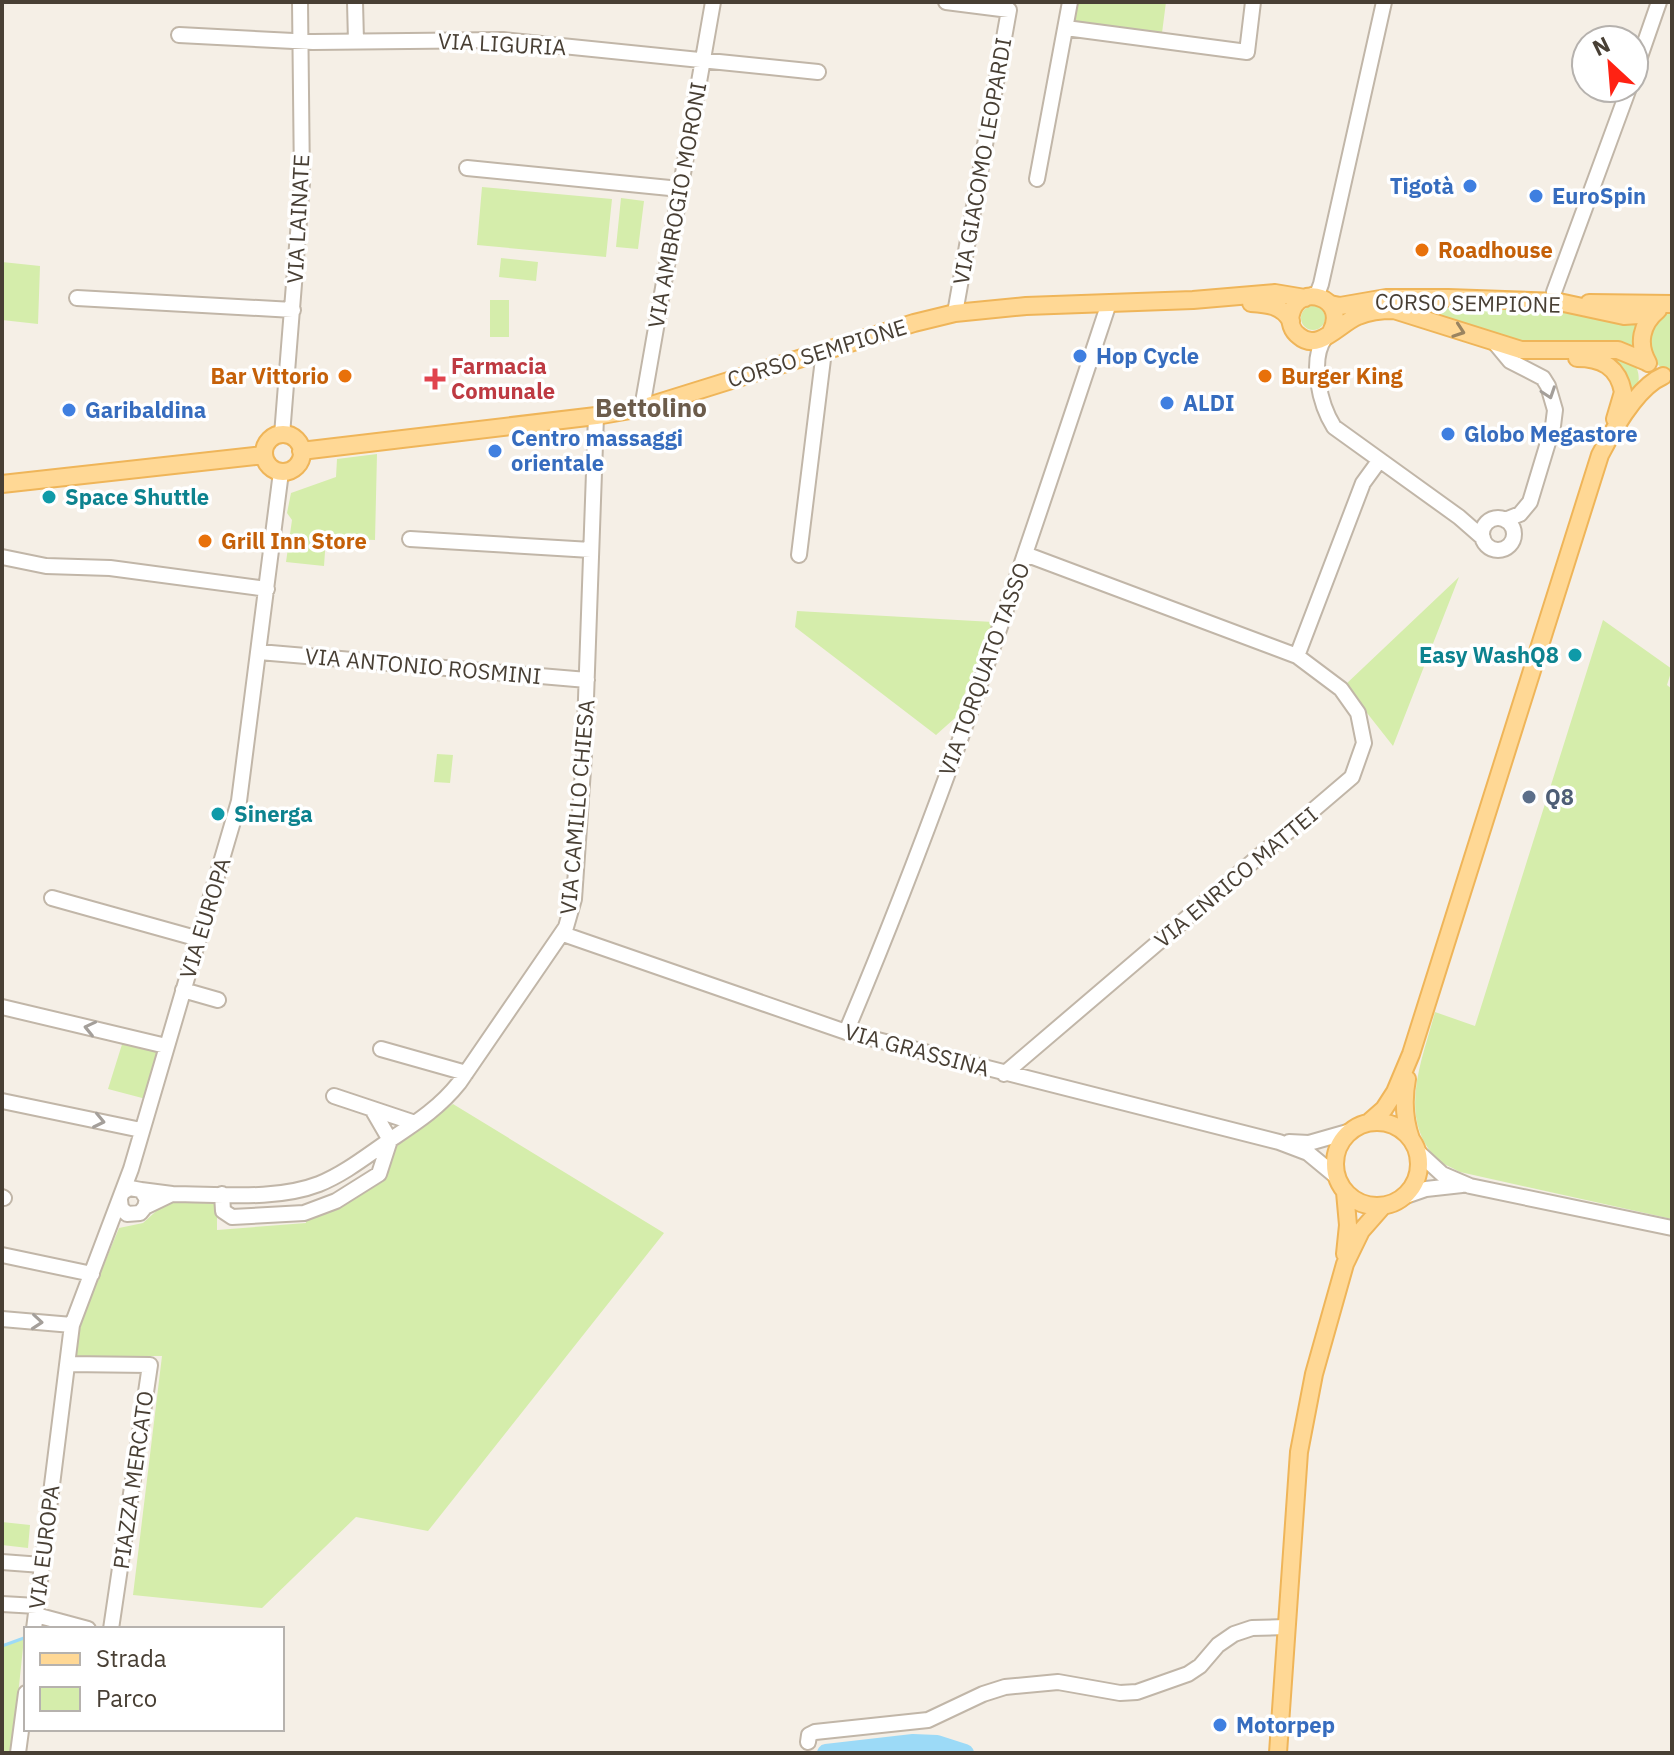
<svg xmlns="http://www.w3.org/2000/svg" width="1674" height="1755" viewBox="0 0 1674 1755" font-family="'IBM Plex Sans',sans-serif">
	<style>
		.green { fill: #d5edab }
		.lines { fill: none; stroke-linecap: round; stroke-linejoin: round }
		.stream { stroke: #9cdaf7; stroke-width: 3 }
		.river { stroke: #9cdaf7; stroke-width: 18 }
		.minor-casing { stroke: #c1b6a8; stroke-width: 18 }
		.major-casing { stroke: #efb559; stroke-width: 20 }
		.minor { stroke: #fff; stroke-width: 14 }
		.major { stroke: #ffd895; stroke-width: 16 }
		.oneway { stroke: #9a8460 }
		.oneway2 { stroke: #a49f9a }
		.shop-dot { fill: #3f7fe0; stroke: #fff; stroke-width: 3 }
		.food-dot { fill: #e8710a; stroke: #fff; stroke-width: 3 }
		.health-dot { fill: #e0444e; stroke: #fff; stroke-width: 3 }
		.culture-dot { fill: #0f9aa8; stroke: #fff; stroke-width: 3 }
		.service-dot { fill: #5c6f8a; stroke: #fff; stroke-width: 3 }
		.labels { text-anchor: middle; stroke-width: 7; stroke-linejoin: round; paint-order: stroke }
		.street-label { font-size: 22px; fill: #483f34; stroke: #fff }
		.shop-label { font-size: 22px; font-weight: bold; fill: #366cbe; stroke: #fff; text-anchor: start }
		.food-label { font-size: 22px; font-weight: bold; fill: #c56008; stroke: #fff; text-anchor: start }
		.health-label { font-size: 22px; font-weight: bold; fill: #be3a42; stroke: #fff; text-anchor: start }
		.culture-label { font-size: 22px; font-weight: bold; fill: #0d838f; stroke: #fff; text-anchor: start }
		.service-label { font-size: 22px; font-weight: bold; fill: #4e5e75; stroke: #fff; text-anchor: start }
		.quarter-label { font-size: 26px; font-weight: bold; fill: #6c5c4b; stroke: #fff }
	</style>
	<rect width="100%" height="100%" fill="#f5efe6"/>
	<path class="green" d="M1077,2H1166L1162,33L1074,22Z
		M482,187L612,199L606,257L477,245Z
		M621,198L644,201L638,249L616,247Z
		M501,258L538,262L536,281L499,277Z
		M2,262L40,266L38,324L2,320Z
		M490,300H509V337H490Z
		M1411,302L1557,309L1638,326L1633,348L1523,345L1411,307Z
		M1301 318a12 12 0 1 1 24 0a12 12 0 1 1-24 0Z
		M1672,310V373C1640,362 1641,322 1672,310Z
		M1607,355L1633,360C1643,378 1639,387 1628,403Z
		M377,454L375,540L326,538L324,566L286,562L292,520L287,513L291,493L336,477L337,459Z
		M1459,577L1393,746L1345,685Z
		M797,611L993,622L955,718L936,735L795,627Z
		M1603,620L1672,669L1667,685L1672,689V1219L1460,1172C1451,1167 1439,1163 1433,1155C1398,1113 1423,1058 1435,1012L1475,1026Z
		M437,754L453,755L450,783L434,782Z
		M124,1038L162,1048L146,1099L108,1089Z
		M453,1104L664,1233L428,1531L356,1517L262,1608L133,1595L162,1356H74L78,1327L119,1228L143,1223L165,1203L217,1202V1230L306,1223V1216L333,1208L366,1191L386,1175L397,1142Z
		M2,1522L30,1525L28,1548L2,1545Z
		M24,1638L12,1753H2V1645Z"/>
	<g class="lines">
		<path class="stream" d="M2,1646L24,1638"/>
		<path class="river" d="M826,1753L913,1743L937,1744L965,1753"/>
		<g class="minor-casing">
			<path id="minor" d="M355,2L356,41
				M946,2L1009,10L955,313
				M1066,28L1247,52L1253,2
				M179,35L313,42L503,40L818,72
				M1634,74L1659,2
				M467,168L680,189
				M1037,179L1070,2
				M1309,297L1318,292L1321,284L1384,2
				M77,298L293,310
				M1559,302L1554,298V292L1629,88
				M1325,338C1309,360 1320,405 1334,427L1459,517L1483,538
				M1495,343L1510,361L1543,378L1548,386L1555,410L1553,426L1530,502L1520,514L1505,520
				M642,408L713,2
				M282,435L302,183L300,2
				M1482 534a16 16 0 1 1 32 0a16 16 0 1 1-32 0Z
				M410,539L591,550
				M799,555L824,351
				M2,557L46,566L110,568L267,589
				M259,652L587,680
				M1297,656L1363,483L1379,461
				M52,898L199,939
				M563,934L846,1032L1279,1142L1308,1153L1337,1177
				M183,990L218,1000
				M2,1007L166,1046
				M846,1032C947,794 1028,547 1109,303
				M381,1049L466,1073
				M1004,1074L1352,777L1364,743L1358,713L1341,689L1297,656L1025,554
				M334,1096L415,1123
				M2,1101L141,1130
				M1289,1142L1309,1143L1351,1131
				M1418,1152L1442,1174L1470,1186L1672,1228
				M141,1190L172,1194L145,1207
				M172,1194C219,1194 275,1201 319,1184C346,1173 369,1154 393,1138C417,1122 440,1107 459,1083L566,927L574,899L584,755L596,416
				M222,1194L223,1211L232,1217L304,1213L336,1201L379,1174L390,1140L372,1109
				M2,1197L4,1198
				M1403,1197L1426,1189L1462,1185
				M120,1200L121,1208L127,1214L140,1213L145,1207L147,1199L141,1190L130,1188L123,1192
				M2,1255L92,1274
				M2,1319L72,1325
				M67,1364L150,1365L111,1629
				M2,1562L42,1565
				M2,1604L37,1606
				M36,1615L88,1629
				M34,1629L72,1325L131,1169L239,801L281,472
				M808,1742L809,1735L815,1732L928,1720L983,1694L1005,1687L1058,1682L1120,1693L1137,1692L1188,1674L1200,1666L1218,1645L1234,1634L1252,1628L1286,1627
				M18,1753L26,1693"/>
		</g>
		<g class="major-casing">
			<path id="major" d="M1251,303C1267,304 1282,305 1291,321
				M1589,303L1672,304
				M1330,304L1340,306L1386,298H1448L1559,302L1624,316L1653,314
				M1331,332C1349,297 1298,282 1291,314C1289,322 1292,331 1299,336C1318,353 1340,323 1358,316C1370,311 1381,310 1394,310L1521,350H1618L1647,362
				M1577,358C1601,358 1618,366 1623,392L1615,419
				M1648,363C1637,344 1641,324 1658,310
				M264 453a19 19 0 1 1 38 0a19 19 0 1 1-38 0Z
				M301,451L596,416L642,408L914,323L955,313L1026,306L1193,300L1275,293L1305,298
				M2,484L264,455
				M1407,1079C1403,1100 1404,1119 1411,1139
				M1335 1164a42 42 0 1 1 84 0a42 42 0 1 1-84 0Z
				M1368,1123L1384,1109L1395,1092L1411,1054L1600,455C1613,430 1637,387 1663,376
				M1345,1254L1348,1225L1345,1192
				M1278,1753L1299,1452L1314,1374L1345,1264L1361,1231L1383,1206"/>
		</g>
		<use href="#minor" class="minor"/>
		<use href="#major" class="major"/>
	</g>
	<defs><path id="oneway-chevron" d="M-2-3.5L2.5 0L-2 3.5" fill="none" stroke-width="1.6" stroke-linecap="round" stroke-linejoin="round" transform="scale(2)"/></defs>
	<use class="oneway" href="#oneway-chevron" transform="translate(1459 331) rotate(19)"/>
	<g class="oneway2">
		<use href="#oneway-chevron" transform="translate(1549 393) rotate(71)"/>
		<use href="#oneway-chevron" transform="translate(90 1028) rotate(-167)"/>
		<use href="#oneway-chevron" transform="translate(99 1121) rotate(12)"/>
		<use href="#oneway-chevron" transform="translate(37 1322) rotate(5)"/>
	</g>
	<g class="shop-dot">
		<circle cx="1470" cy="186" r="8"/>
		<circle cx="1536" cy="196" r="8"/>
		<circle cx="1080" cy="356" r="8"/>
		<circle cx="1167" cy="403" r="8"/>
		<circle cx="69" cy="410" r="8"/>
		<circle cx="1448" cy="434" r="8"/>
		<circle cx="495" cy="451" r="8"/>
		<circle cx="1220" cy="1725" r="8"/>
	</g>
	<g class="food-dot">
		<circle cx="1422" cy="250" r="8"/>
		<circle cx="345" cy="376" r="8"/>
		<circle cx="1265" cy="376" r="8"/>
		<circle cx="205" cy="541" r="8"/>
	</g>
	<path class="health-dot" d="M431 367h8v8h8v8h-8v8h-8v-8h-8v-8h8z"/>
	<g class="culture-dot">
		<circle cx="49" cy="497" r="8"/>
		<circle cx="1575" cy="655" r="8"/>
		<circle cx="218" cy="814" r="8"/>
	</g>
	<circle class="service-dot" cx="1529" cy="797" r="8"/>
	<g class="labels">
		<g class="street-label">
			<text transform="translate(502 44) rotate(3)" y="8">VIA LIGURIA</text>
			<text transform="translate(982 161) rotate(-80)" y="8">VIA GIACOMO LEOPARDI</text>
			<text transform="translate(677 205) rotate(-80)" y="8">VIA AMBROGIO MORONI</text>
			<text transform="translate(298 219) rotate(-87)" y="8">VIA LAINATE</text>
			<text transform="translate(1468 303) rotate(1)" y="8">CORSO SEMPIONE</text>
			<text transform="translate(817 353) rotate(-17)" y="8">CORSO SEMPIONE</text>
			<text transform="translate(423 666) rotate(5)" y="8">VIA ANTONIO ROSMINI</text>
			<text transform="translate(984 669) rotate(-70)" y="8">VIA TORQUATO TASSO</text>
			<text transform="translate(577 807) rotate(-85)" y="8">VIA CAMILLO CHIESA</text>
			<text transform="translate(1236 877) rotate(-40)" y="8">VIA ENRICO MATTEI</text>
			<text transform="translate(205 918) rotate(-73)" y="8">VIA EUROPA</text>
			<text transform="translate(917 1050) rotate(15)" y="8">VIA GRASSINA</text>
			<text transform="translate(133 1480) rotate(-82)" y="8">PIAZZA MERCATO</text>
			<text transform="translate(44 1547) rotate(-83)" y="8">VIA EUROPA</text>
		</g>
		<g class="shop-label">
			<text x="1454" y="194" text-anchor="end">Tigotà</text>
			<text x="1552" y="204">EuroSpin</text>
			<text x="1096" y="364">Hop Cycle</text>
			<text x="1183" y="411">ALDI</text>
			<text x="85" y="418">Garibaldina</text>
			<text x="1464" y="442">Globo Megastore</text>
			<text x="511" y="446">Centro massaggi<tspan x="511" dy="25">orientale</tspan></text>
			<text x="1236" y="1733">Motorpep</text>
		</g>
		<g class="food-label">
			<text x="1438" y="258">Roadhouse</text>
			<text x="329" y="384" text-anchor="end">Bar Vittorio</text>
			<text x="1281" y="384">Burger King</text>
			<text x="221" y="549">Grill Inn Store</text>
		</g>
		<g class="health-label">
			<text x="451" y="374">Farmacia<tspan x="451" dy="25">Comunale</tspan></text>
		</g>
		<g class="culture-label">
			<text x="65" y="505">Space Shuttle</text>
			<text x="1559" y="663" text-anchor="end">Easy WashQ8</text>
			<text x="234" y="822">Sinerga</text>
		</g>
		<g class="service-label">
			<text x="1545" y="805">Q8</text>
		</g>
		<g class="quarter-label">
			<text x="651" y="417">Bettolino</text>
		</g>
	</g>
	<rect width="1674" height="1755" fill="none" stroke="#483f34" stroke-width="8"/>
	<rect x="24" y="1627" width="260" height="104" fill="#ffffff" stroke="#b6b2ae" stroke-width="2"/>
	<rect x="40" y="1653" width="40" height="12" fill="#ffd895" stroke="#b6b2ae" stroke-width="2"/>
	<text x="96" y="1667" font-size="24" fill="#483f34">Strada</text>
	<rect x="40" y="1687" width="40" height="24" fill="#d5edab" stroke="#b6b2ae" stroke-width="2"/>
	<text x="96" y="1707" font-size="24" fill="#483f34">Parco</text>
	<g transform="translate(1610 64) rotate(334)"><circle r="38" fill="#ffffff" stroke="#b6b2ae" stroke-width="2"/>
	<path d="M0-6L14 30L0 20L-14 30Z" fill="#ff2213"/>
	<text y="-12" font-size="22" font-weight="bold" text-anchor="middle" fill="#483f34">N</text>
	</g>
</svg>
